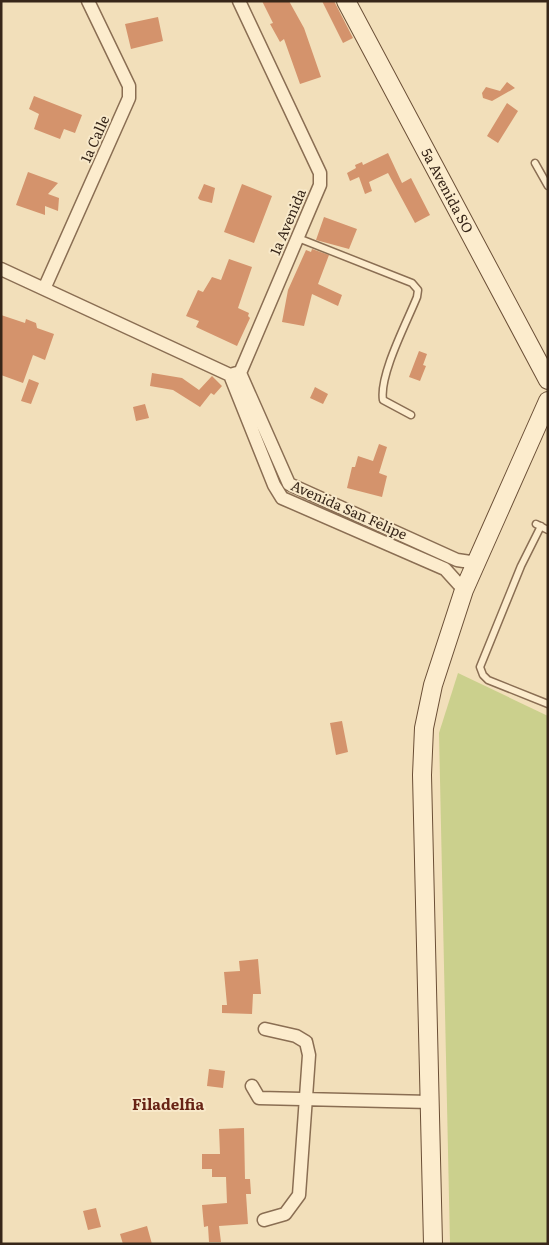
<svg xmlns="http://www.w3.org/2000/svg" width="549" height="1245" viewBox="0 0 549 1245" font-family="Literata,serif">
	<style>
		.green { fill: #cbd08d }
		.building { fill: #d4936c }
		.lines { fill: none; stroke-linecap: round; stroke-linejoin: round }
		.lane-casing { stroke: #8a6e53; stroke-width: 9 }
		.street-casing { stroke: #8a6e53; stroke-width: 15 }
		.secondary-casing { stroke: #6b4f36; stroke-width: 20 }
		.lane { stroke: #fceccd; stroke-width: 6 }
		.street { stroke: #fceccd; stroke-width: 12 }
		.secondary { stroke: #fceccd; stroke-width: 18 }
		.labels { text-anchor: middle; stroke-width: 4; stroke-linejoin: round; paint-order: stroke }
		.street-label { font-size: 14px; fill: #372619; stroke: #f8e9ca }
		.neighbourhood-label { font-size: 15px; font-weight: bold; fill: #682315; stroke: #f8e9ca }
	</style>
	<rect width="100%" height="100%" fill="#f2dfba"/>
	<path class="green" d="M458,673L548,716V1244H450L439,733Z"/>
	<path class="building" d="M262,1H289L304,28L321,77L300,84L284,39L280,42L270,24L273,23Z
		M322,1H334L353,38L343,43Z
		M158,17L163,41L131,49L125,24Z
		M507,82L515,88L492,101L483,98L482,93L486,87L500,91Z
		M34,96L82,115L75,133L64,129L60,139L34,129L39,114L29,109Z
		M507,103L518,111L498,143L487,136Z
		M388,153L402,183L411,178L430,215L415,223L388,173L369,182L372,191L365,194L359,177L350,181L347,173L356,168L355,165L362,162L363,165Z
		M28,172L58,183L48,194L59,198L58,211L45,206V215L16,205Z
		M204,184L215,188L212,203L200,200L198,198Z
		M242,184L272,196L254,243L224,232Z
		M324,217L357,229L349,249L316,240Z
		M312,249L329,255L318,284L342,295L338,306L312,294L304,326L282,322L288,290L306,250L311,252Z
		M229,259L252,267L238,308L249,313L248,316L250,318L237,346L196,327L199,321L186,316L198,290L203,292L212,277L221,280Z
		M1,315L25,323L26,319L36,323L37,328L54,334L45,360L33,355L23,383L1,375Z
		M419,351L427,354L423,365L426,366L420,381L409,377Z
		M152,373L182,378L199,390L212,376L222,386L214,395L211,393L200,407L173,390L150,386Z
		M29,379L39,383L31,404L21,401Z
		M315,387L328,394L323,404L310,398Z
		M145,404L149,418L136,421L133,407Z
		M379,444L387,447L379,473L387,476L382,497L347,488L352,467H355L358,456L373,461Z
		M342,721L348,752L336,755L330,723Z
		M258,959L261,994H253L252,1014L222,1013V1005H227L224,972L240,971L239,961Z
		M209,1069L225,1071L223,1088L207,1086Z
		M244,1128L245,1179H250L251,1194H246L248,1224L219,1226L221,1242H209L208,1226L204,1227L202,1205L227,1203L226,1177H212V1169H202V1154H220L219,1129Z
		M96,1208L101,1227L88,1230L83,1211Z
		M147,1226L152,1244H123L120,1234Z"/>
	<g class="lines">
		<g class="lane-casing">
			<path id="lane" d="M535,163L548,186
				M298,238L412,283L418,290L417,297C407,322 379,375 383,400L411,415
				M536,524L548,530
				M541,526L521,566L480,667L483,675L488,680L548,704"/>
		</g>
		<g class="street-casing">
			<path id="street" d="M239,1L320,173V185L314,199L240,373
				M1,269L230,375L237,373
				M44,289L129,98V86L88,1
				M240,373L289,484L457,560L477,563
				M230,375L274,485L282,498L445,569L464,590
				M252,1086L259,1098L430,1102
				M264,1220L285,1214L299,1195L309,1055L306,1042L296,1036L265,1029"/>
		</g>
		<g class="secondary-casing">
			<g id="secondary">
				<path id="s1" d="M346,1L548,380"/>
				<path d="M433,1244L422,775L424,728L433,685L464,590L548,401"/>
			</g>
		</g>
		<use href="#lane" class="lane"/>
		<use href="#street" class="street"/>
		<use href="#secondary" class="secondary"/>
	</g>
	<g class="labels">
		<g class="street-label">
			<text transform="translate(95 139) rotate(-66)" y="5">1a Calle</text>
			<text dy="5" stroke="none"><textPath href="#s1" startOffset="215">5a Avenida SO</textPath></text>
			<text transform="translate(288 222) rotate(-67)" y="5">1a Avenida</text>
			<text transform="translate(349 510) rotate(24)" y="5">Avenida San Felipe</text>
		</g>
		<g class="neighbourhood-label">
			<text x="168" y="1110">Filadelfia</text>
		</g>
	</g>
	<rect width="549" height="1245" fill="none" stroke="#372619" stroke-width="5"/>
</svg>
